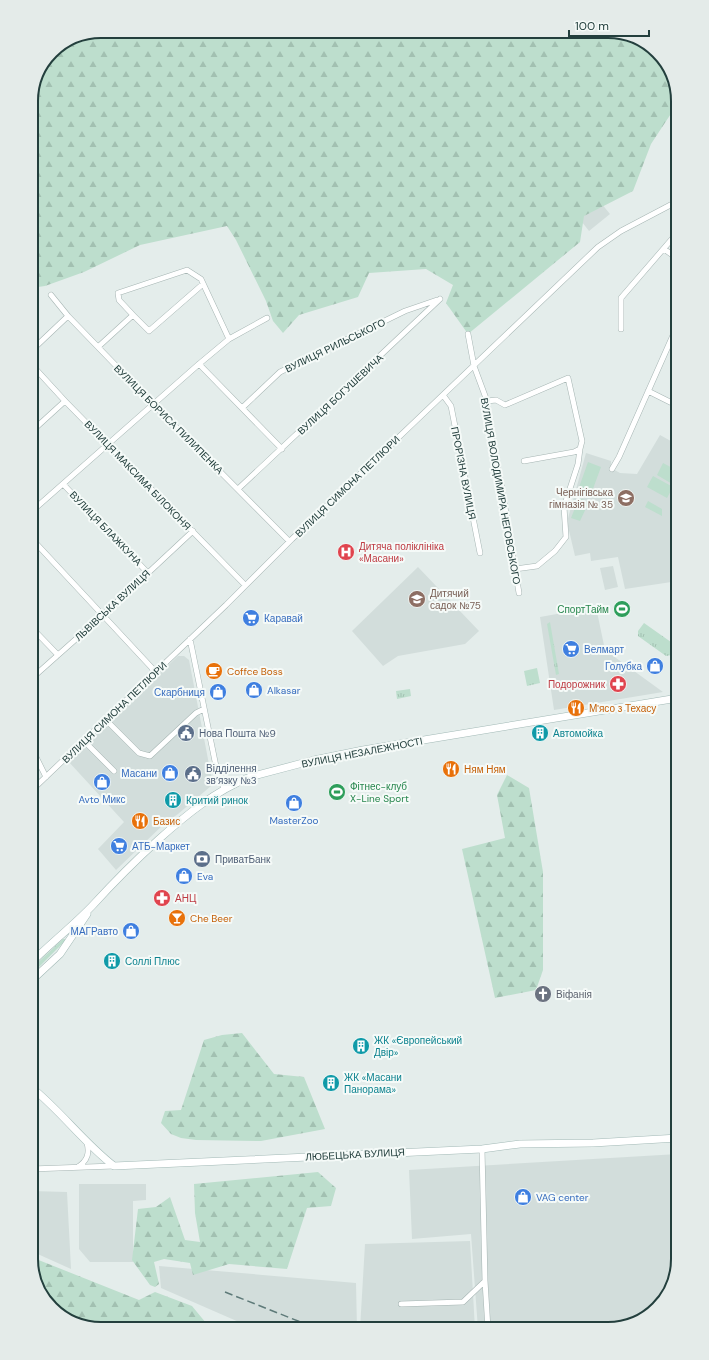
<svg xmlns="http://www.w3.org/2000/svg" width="709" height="1360" viewBox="0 0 709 1360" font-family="'DM Sans',sans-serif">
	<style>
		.built { fill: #d2dddb }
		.grass { fill: url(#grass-tufts) }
		.forest { fill: url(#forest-firs) }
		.garden { fill: #bddecd }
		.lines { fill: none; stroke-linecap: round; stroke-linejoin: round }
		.street-casing { stroke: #a6b5b3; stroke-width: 6 }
		.secondary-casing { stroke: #a2b9b6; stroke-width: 8 }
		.street { stroke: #fff; stroke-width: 5 }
		.secondary { stroke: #fff; stroke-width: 7 }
		.rail { stroke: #5e7a79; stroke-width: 1.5; stroke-dasharray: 8 4; stroke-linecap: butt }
		.labels { text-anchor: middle; stroke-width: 4; stroke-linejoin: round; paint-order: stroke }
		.street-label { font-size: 10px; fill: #233f3d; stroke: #f5faf8 }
		.education-label { font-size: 10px; fill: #785e54; stroke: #f5faf8; text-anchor: end }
		.health-label { font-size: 10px; fill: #be3a42; stroke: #f5faf8; text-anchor: start }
		.leisure-label { font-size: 10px; fill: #27864d; stroke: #f5faf8; text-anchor: end }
		.shop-label { font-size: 10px; fill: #366cbe; stroke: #f5faf8; text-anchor: start }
		.food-label { font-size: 10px; fill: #c56008; stroke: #f5faf8; text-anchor: start }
		.service-label { font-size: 10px; fill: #4e5e75; stroke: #f5faf8; text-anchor: start }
		.culture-label { font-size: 10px; fill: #0d838f; stroke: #f5faf8; text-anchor: start }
		.worship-label { font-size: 10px; fill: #5b616d; stroke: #f5faf8; text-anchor: start }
		.rim { fill: none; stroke: #233f3d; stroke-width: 2 }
	</style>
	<defs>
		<pattern id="grass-tufts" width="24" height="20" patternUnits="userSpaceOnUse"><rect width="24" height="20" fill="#bddecd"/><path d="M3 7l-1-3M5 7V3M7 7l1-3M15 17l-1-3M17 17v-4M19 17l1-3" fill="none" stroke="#a2c0b1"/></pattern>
		<pattern id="forest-firs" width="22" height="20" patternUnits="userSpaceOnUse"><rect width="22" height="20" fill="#bddecd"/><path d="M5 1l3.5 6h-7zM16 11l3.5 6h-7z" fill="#a2c0b1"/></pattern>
	</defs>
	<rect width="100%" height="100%" fill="#e4edeb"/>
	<path class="built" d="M596,197L610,214L589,231L575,213Z
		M660,435L678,445V581L625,589L618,557L591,561L590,553L575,556L567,522L586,453L611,461V468L620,473L637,474Z
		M613,566L618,587L605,590L600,568Z
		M418,567L479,631L465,644L398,656L383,666L352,631Z
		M596,607L605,650L663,692L554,710L540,617Z
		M178,656H184L189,660L212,780L211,786L178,814L165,823L116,870L98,849L124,822L68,761Z
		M678,1154V1259L666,1298L634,1324L608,1329H478L471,1234L412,1239L409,1170Z
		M79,1184H146V1200L133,1201V1262H90L79,1249Z
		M31,1191L67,1192L71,1269L31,1251Z
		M470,1241L475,1329H360L365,1244Z
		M159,1266L356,1283L357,1329H255L161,1288Z"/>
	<path class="grass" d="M550,622L559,674L556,675L547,624Z
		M644,623L678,647V654L666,656L638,636V631Z
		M537,668L540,683L527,686L524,671Z
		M410,689L411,696L397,699L396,691Z
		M63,939H65V941L31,975V969Z"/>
	<path class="forest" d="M101,31H613L650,45L673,75L678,103L651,144L633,191L584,216L580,242L468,334L446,303L453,285L426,269L369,273L358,297L299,315L283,333L273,321L266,301L236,240L227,226L140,245L84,272L45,286L31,288V97L52,51L75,36Z
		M507,775L529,788L543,872V970L536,990L495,998L462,849L505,838L497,795Z
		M242,1033L274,1074L304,1077L325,1129L261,1141L196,1140L181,1138L171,1134L161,1123L165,1111L181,1110L204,1040L222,1035Z
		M318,1172L336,1188L331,1206L307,1208L287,1269L229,1264L193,1275L190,1263L164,1259L154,1262L159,1284L155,1287L150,1285L132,1260L138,1209L156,1207L170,1197L185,1240L200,1242L195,1213L194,1184Z
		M31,1257L139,1300L155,1292L192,1306L211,1329H105L55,1308L36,1285Z"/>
	<path class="garden" d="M588,462L601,467L590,497L577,493Z
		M663,463L678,471V478L674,485L657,475Z
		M653,476L673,487L667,498L647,487Z
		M579,498L589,502L580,521L571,518Z
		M648,501L662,509V516L645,507Z"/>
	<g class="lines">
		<g class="street-casing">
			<path id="street" d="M664,249L678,259
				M51,295L68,316L153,404L289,541
				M133,315L149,331L203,284
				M621,329V298L678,232
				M468,334L474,366L487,401L486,414L501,483L519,593
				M98,347L133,315L119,300L118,293L187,270L201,279L229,339
				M31,351L68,316
				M31,364L65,401L245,585
				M199,364L282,449
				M648,391L678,406
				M443,395L451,406L480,553
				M487,401L496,400L505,405L568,378L582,441L580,449L574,452L524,461
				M242,408L280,372L405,311L437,300
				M31,432L65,401
				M612,469L619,457L678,324
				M63,484L148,573
				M238,489L351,383L440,299
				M31,512L199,364L229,339L267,318
				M31,538L152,668L154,673
				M515,569L537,566L555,551L566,537L564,507L578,464L580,449
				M31,627L58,655
				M190,639L218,776L224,788
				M31,679L103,615L193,531
				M106,720L139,753L150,756L196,713L204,709
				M84,741L114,771
				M31,747L46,777
				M31,791L226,605L292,539L598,247L621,231L678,201
				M78,1167C87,1161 90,1154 87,1143
				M31,1169L114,1166
				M485,1281L488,1329
				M401,1304L463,1302L485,1281L482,1149
				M59,1313L98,1329"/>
		</g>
		<g class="secondary-casing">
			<path id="secondary" d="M31,963C51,943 74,925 93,905C114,882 135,861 158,840C186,815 215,791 250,777L314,760L363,750L678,698
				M31,981L60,954L87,914
				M31,1087C61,1111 84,1143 114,1166L482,1149L520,1144L593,1143L678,1138"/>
		</g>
		<use href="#street" class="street"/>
		<use href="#secondary" class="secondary"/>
		<path class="rail" d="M225,1292L303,1323L312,1329"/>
	</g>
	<defs>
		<g id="school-disc" transform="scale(0.9)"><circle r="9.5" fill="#8d6e63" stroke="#f5faf8"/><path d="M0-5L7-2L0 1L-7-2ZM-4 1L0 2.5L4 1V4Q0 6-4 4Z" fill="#fff"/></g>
		<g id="hospital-disc" transform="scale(0.9)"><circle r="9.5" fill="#e0444e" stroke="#f5faf8"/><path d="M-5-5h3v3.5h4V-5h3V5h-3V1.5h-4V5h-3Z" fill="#fff"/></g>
		<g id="stadium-disc" transform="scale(0.9)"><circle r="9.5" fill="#2e9e5b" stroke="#f5faf8"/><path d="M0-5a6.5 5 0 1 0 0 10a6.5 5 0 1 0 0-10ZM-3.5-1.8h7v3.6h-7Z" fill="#fff"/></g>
		<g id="supermarket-disc" transform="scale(0.9)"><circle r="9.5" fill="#3f7fe0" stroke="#f5faf8"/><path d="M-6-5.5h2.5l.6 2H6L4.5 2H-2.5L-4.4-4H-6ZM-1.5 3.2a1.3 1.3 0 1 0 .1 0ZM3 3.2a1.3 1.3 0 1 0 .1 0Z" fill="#fff"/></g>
		<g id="shop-disc" transform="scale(0.9)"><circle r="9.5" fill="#3f7fe0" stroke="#f5faf8"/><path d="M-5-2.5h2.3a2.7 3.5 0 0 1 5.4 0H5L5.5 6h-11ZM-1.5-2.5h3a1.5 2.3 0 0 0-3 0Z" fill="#fff"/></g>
		<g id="cafe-disc" transform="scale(0.9)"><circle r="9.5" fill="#e8710a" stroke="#f5faf8"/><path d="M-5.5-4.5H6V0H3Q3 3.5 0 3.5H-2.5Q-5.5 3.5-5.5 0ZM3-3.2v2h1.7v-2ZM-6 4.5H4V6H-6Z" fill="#fff"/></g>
		<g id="pharmacy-disc" transform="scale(0.9)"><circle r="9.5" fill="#e0444e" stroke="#f5faf8"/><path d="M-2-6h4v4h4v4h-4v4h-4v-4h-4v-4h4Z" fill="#fff"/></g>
		<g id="restaurant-disc" transform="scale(0.9)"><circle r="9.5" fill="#e8710a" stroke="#f5faf8"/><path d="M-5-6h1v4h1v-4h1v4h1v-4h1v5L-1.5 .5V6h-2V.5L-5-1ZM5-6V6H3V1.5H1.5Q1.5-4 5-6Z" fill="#fff"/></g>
		<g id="civic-disc" transform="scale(0.9)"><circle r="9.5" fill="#5c6f8a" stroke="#f5faf8"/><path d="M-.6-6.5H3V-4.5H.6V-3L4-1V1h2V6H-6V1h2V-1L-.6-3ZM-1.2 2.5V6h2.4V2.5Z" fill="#fff"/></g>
		<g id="building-disc" transform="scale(0.9)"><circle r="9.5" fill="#0f9aa8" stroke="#f5faf8"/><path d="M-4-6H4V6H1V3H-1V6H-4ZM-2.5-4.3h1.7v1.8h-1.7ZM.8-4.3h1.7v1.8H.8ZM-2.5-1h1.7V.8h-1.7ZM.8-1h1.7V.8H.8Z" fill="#fff"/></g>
		<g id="bank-disc" transform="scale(0.9)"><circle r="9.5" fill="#5c6f8a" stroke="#f5faf8"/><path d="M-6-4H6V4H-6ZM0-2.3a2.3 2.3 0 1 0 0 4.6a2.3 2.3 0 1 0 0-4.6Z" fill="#fff"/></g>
		<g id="bar-disc" transform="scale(0.9)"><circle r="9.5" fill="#e8710a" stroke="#f5faf8"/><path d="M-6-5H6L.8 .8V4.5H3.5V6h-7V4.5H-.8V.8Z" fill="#fff"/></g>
		<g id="church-disc" transform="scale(0.9)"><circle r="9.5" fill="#6b7280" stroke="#f5faf8"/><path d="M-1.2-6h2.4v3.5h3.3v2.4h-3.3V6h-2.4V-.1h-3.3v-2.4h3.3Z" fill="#fff"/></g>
	</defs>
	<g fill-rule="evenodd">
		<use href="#school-disc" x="626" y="498"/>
		<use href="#hospital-disc" x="346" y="552"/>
		<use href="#school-disc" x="417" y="599"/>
		<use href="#stadium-disc" x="622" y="609"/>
		<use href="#supermarket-disc" x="251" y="618"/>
		<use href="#supermarket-disc" x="571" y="649"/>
		<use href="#shop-disc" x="655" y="666"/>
		<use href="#cafe-disc" x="214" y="671"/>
		<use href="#pharmacy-disc" x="618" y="684"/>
		<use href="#shop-disc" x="254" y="690"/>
		<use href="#shop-disc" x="218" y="692"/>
		<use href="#restaurant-disc" x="576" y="708"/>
		<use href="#civic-disc" x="186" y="733"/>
		<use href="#building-disc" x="540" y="733"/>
		<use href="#restaurant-disc" x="451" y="769"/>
		<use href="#shop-disc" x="170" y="773"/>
		<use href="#civic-disc" x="193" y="774"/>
		<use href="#shop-disc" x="102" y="782"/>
		<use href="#stadium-disc" x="337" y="792"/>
		<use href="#building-disc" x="173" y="800"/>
		<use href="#shop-disc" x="294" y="803"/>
		<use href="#restaurant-disc" x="140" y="821"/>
		<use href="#supermarket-disc" x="119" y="846"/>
		<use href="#bank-disc" x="202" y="859"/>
		<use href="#shop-disc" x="184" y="876"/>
		<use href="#pharmacy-disc" x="162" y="898"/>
		<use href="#bar-disc" x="177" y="918"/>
		<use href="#shop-disc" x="131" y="931"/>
		<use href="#building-disc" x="112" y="961"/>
		<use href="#church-disc" x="543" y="994"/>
		<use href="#building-disc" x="361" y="1046"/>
		<use href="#building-disc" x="331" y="1083"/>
		<use href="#shop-disc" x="523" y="1197"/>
	</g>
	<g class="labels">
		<g class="street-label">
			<text transform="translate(335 345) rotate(-26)" y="4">ВУЛИЦЯ РИЛЬСЬКОГО</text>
			<text transform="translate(340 394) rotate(-43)" y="4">ВУЛИЦЯ БОГУШЕВИЧА</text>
			<text transform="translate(169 419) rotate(45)" y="4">ВУЛИЦЯ БОРИСА ПИЛИПЕНКА</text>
			<text transform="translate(464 473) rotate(79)" y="4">ПРОРІЗНА ВУЛИЦЯ</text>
			<text transform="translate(138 475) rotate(46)" y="4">ВУЛИЦЯ МАКСИМА БІЛОКОНЯ</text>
			<text transform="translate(347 486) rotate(-44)" y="4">ВУЛИЦЯ СИМОНА ПЕТЛЮРИ</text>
			<text transform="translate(501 491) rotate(80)" y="4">ВУЛИЦЯ ВОЛОДИМИРА НЕГОВСЬКОГО</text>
			<text transform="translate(106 528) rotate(46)" y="4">ВУЛИЦЯ БЛАЖКУНА</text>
			<text transform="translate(112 605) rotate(-43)" y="4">ЛЬВІВСЬКА ВУЛИЦЯ</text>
			<text transform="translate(114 712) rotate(-44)" y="4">ВУЛИЦЯ СИМОНА ПЕТЛЮРИ</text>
			<text transform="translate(362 752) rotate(-11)" y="4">ВУЛИЦЯ НЕЗАЛЕЖНОСТІ</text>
			<text transform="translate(355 1154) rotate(-3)" y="4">ЛЮБЕЦЬКА ВУЛИЦЯ</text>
		</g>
		<g class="education-label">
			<text x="613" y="496">Чернігівська<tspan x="613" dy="12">гімназія № 35</tspan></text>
			<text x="430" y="597" text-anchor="start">Дитячий<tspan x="430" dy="12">садок №75</tspan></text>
		</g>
		<g class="health-label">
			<text x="359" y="550">Дитяча поліклініка<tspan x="359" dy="12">«Масани»</tspan></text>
			<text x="605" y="688" text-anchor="end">Подорожник</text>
			<text x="175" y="902">АНЦ</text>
		</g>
		<g class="leisure-label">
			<text x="609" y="613">СпортТайм</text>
			<text x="350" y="790" text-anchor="start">Фітнес-клуб<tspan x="350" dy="12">X-Line Sport</tspan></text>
		</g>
		<g class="shop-label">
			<text x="264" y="622">Каравай</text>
			<text x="584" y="653">Велмарт</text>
			<text x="642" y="670" text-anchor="end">Голубка</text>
			<text x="267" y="694">Alkasar</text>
			<text x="205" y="696" text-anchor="end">Скарбниця</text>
			<text x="157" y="777" text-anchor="end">Масани</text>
			<text x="102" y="803" text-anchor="middle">Avto Микс</text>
			<text x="294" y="824" text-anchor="middle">MasterZoo</text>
			<text x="132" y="850">АТБ-Маркет</text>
			<text x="197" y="880">Eva</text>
			<text x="118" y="935" text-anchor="end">МАГРавто</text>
			<text x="536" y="1201">VAG center</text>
		</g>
		<g class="food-label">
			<text x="227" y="675">Coffce Boss</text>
			<text x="589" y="712">М'ясо з Техасу</text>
			<text x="464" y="773">Ням Ням</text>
			<text x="153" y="825">Базис</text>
			<text x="190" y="922">Che Beer</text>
		</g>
		<g class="service-label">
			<text x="199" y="737">Нова Пошта №9</text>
			<text x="206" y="772">Відділення<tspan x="206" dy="12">зв’язку №3</tspan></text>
			<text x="215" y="863">ПриватБанк</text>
		</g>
		<g class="culture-label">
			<text x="553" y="737">Автомойка</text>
			<text x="186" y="804">Критий ринок</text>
			<text x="125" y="965">Соллі Плюс</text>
			<text x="374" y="1044">ЖК «Європейський<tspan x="374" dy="12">Двір»</tspan></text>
			<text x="344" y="1081">ЖК «Масани<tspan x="344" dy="12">Панорама»</tspan></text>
		</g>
		<g class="worship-label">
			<text x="556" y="998">Віфанія</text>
		</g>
	</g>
	<path d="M0 0H709V1360H0ZM101 38H608A63 63 0 0 1 671 101V1259A63 63 0 0 1 608 1322H101A63 63 0 0 1 38 1259V101A63 63 0 0 1 101 38Z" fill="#e4ebe9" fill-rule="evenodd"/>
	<path class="rim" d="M101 38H608A63 63 0 0 1 671 101V1259A63 63 0 0 1 608 1322H101A63 63 0 0 1 38 1259V101A63 63 0 0 1 101 38Z"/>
	<path d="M569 30v6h80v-6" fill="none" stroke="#233f3d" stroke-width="2"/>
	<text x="575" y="30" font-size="12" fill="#233f3d" stroke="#f5faf8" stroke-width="3" paint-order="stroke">100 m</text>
</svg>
